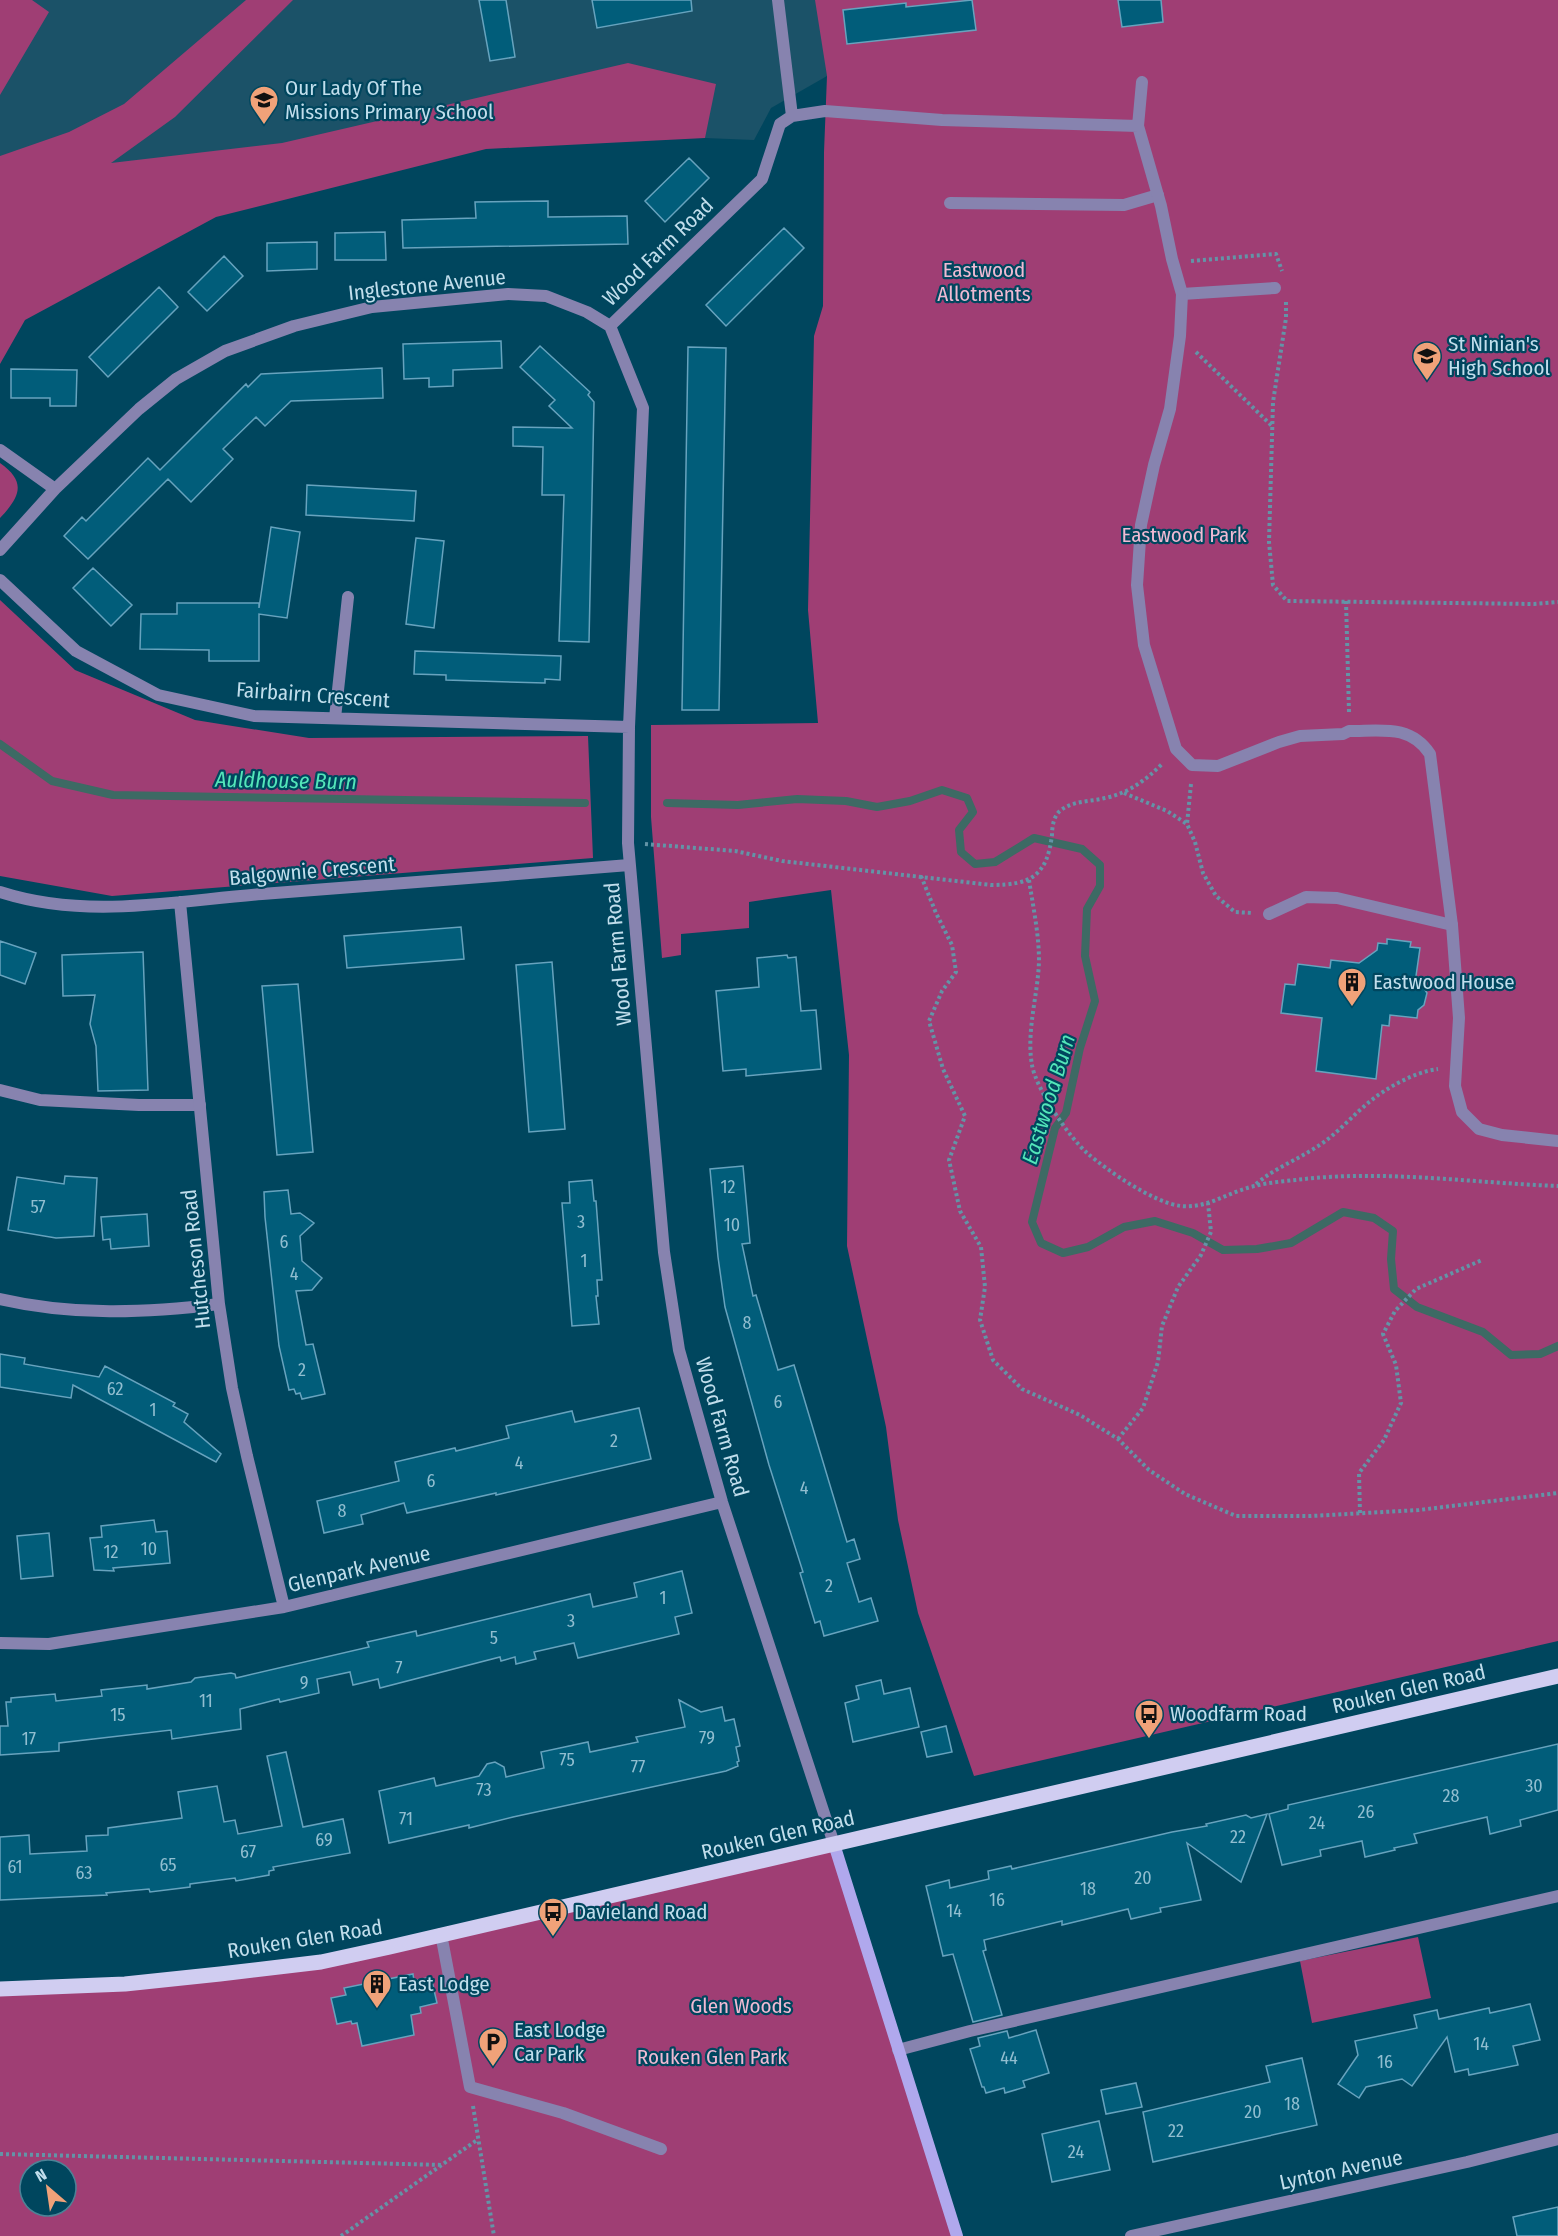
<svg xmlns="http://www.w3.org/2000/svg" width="1558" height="2236" viewBox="0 0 1558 2236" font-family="'Fira Sans Condensed',sans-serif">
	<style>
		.built { fill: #1b5268 }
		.green { fill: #9f3e74; fill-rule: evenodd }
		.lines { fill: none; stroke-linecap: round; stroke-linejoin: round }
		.stream { stroke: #3d6a64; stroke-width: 8 }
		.building { fill: #015d7a; stroke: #67a3be; stroke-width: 1.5 }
		.path { stroke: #6394a7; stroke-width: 4; stroke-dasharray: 3 3; stroke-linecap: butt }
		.lane { stroke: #8783af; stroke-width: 12 }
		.street { stroke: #8783af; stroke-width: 12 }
		.secondary { stroke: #b0a8ed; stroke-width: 12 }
		.primary { stroke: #d0cdf1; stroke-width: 15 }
		.labels { text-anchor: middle; stroke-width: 4.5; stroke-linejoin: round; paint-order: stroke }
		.number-label { font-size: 18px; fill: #91bed0 }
		.poi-label { font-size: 21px; fill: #c1deec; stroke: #00465e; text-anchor: start }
		.street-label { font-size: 21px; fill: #c1deec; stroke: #00465e }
		.park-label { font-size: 21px; fill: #f0bad3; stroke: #00465e }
		.water-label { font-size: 22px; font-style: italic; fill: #53e6b9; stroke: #00465e }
	</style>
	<rect width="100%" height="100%" fill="#00465e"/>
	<path class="built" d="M3,0H1558L866,93L827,76L771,108L754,140L705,138L631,113L0,238V4Z"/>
	<path class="green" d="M0,0H32L49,12L0,95Z
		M246,0H293L175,117L111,163L282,143L628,63L716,84L705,138L486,149L216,217L25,320L0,364V156L69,132L124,104Z
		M815,0H1558V1641L974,1776L918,1613L898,1520L886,1427L847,1246L849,1055L831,890L749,902V928L681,934V955L662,958L651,817V725L818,723L808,610L814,336L823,306L824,152L827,76Z
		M0,463C27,482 20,497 0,518Z
		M0,600L75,670L195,720L309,738L588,736L593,858L112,896L0,876Z
		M834,1844L957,2236H0V1989L321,1962ZM30,2170H66V2206H30Z
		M1418,1937L1431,1998L1312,2023L1300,1961Z"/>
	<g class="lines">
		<path class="stream" d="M0,744L52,781L113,795L585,803
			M667,803L738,805L797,799L846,801L877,807L910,801L942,790L967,798L973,812L959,830L961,852L975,864L995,862L1034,838L1082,849L1100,865V886L1087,909L1085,956L1095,1001L1080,1048L1066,1113L1055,1128L1032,1222L1041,1243L1063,1253L1088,1247L1124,1227L1155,1221L1193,1233L1223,1250L1257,1249L1291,1243L1343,1212L1374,1218L1393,1231L1391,1259L1394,1289L1417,1307L1483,1332L1511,1355L1540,1354L1558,1346"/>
	</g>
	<path class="building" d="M479,0H506L515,57L490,61Z
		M592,0H691L692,11L597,28Z
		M972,0L976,30L847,44L843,10L906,3V7Z
		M1118,0H1161L1163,22L1122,27Z
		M689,158L709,178L665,222L645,201Z
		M548,201V217L627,216L628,244L403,248L402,220L476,218L475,202Z
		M784,228L804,248L726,326L706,305Z
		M385,232L386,260H335V233Z
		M317,242V269L267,271V243Z
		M224,256L243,276L207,311L188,292Z
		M159,287L178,307L108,377L89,357Z
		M501,341L502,368L453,370V386L429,387V378L404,379L403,344Z
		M540,346L590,392L588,395L594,402L589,642L559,641L564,495H542L543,447L513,446V427L572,428L549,406L555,400L520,367Z
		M688,347L726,348L719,710H682Z
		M382,368L383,398L291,401L265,426L256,417L223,449L233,459L191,502L168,479L88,559L64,536L82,517L86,521L148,458L160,470L246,384L248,387L261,374Z
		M11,369L77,370L76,406H50V398H11Z
		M307,485L416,491L414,521L306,515Z
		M271,527L300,532L287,618L259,614V661H209V650L140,649L141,614H177V603H259V608Z
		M416,538L444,541L434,628L406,624Z
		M93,568L132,605L111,626L73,588Z
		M415,651L561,656L560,680L545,679V683L446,680V675L414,674Z
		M461,927L464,959L347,968L344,936Z
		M1387,939L1411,942L1410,947L1420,948L1416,976L1427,993L1424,1005L1418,1010L1417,1018L1390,1015L1389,1026L1382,1025L1376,1079L1316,1071L1322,1018L1281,1013L1285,984L1295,985L1298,964L1330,968L1331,960L1359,963L1377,950L1378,943L1387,944Z
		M0,941L36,953L25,984L0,975Z
		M143,952L148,1090L98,1091L96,1046L90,1024L95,995L63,996L62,955Z
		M787,955L788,958L796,957L801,1011L816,1010L821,1069L746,1076V1069L723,1071L716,991L759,987L757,958Z
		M552,962L565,1129L529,1132L516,965Z
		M298,984L313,1152L277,1155L262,986Z
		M743,1166L750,1243L742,1244L753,1296L756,1295L778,1370L794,1365L847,1542L854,1539L860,1559L847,1563L859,1602L871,1598L878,1621L824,1636L820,1621L815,1623L800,1573L803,1572L769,1465L725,1307L718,1257L710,1169Z
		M65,1176L97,1178L94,1236L56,1238L8,1230L17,1177L64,1184Z
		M592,1180L594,1201H596L602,1280H597L598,1296H596L599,1324L572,1326L562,1203H570L569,1182Z
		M288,1190L291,1214L300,1213L314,1223L300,1236L302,1261L322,1278L312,1290L296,1291L306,1345L313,1344L325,1394L302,1399L300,1393L296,1394L294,1389L289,1390L279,1346L265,1217L264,1192Z
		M147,1214L149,1246L111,1249L110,1239L103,1240L101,1217Z
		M0,1354L25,1358L24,1364L99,1377L105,1366L175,1403L173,1406L188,1414L184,1422L221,1454L216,1462L73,1385L71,1398L0,1387Z
		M639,1408L651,1459L496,1495V1493L407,1513L404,1503L361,1515L363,1524L324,1533L317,1501L399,1481L395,1462L455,1448L456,1451L509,1438L506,1426L572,1411L575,1422Z
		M154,1520L156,1532L167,1531L170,1563L113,1568L114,1571L94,1570L90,1538L102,1537L101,1526Z
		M49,1533L53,1576L21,1579L17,1536Z
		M682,1571L692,1613L675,1617L679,1634L578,1658L574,1643L534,1652L536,1659L516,1664L515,1657L501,1661L500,1657L380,1688L378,1679L353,1685L350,1672L317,1679L319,1693L280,1702L279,1699L240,1709L241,1729L172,1739L171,1730L59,1743V1751L0,1755V1726H8L6,1702H11V1698L55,1694L56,1701L102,1696L101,1690L147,1685V1689L191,1682L195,1678L231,1673L235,1674L236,1678L369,1647L367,1642L416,1631L417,1636L590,1594L593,1607L637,1597L634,1583Z
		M881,1680L884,1694L910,1688L919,1727L853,1742L845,1703L859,1699L856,1686Z
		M679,1700L701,1712L722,1707L725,1721L734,1719L740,1746L736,1747L739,1761L737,1762L738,1766L726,1771L513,1817L469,1828V1825L389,1843L379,1791L434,1778L436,1786L479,1776L487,1764L495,1762L504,1767L506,1777L544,1768L541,1752L588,1742L590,1752L638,1742L636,1737L685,1727Z
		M946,1726L952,1752L927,1757L921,1732Z
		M1558,1744V1810L1520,1820L1521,1826L1490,1834L1487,1817L1414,1834L1417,1843L1394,1848L1395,1850L1365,1857L1362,1841L1320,1850L1321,1856L1282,1865L1269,1814L1288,1809V1805Z
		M286,1752L303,1827L343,1819L350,1853L273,1867L274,1870L269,1871V1875L236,1881L235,1878L190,1884V1887L150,1892L149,1889L106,1893L107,1895L0,1900V1837L29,1835L30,1854L87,1851L86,1836L108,1835V1828L182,1818L178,1792L217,1786L224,1822L235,1820L238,1834L282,1826L267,1756Z
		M1267,1814L1241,1882L1187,1843L1201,1900L1160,1908L1161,1912L1131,1919L1128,1909L1062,1925V1921L984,1940L986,1950L983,1951L1002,2015L973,2022L953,1954L943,1956L926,1886L949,1880L950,1888L989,1879L988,1871L1011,1866L1012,1869L1172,1832L1207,1826L1206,1824L1246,1815L1251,1818Z
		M413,1974L414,1981L431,1977L437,2003L420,2007L421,2013L411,2015L414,2035L362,2046L357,2023L352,2024L351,2021L337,2024L331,1998L346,1995L344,1988Z
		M1530,2004L1540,2040L1513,2046L1518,2065L1469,2075L1468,2069L1455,2072L1447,2037L1412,2086L1402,2079L1366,2087L1359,2098L1338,2084L1358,2055L1355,2041L1417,2028L1414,2015L1437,2010L1439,2019L1489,2008L1490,2013Z
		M1036,2030L1049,2073L1023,2081L1025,2087L1005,2093L1004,2088L986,2093L984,2087H982L970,2049L980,2046L978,2038L1007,2031L1009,2038Z
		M1302,2058L1317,2125L1153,2162L1143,2112L1270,2082L1266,2066Z
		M1136,2083L1142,2107L1106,2114L1101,2090Z
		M1099,2121L1110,2170L1052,2182L1042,2134Z
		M1558,2207V2236H1517L1513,2217Z"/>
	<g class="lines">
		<path class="path" d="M1191,261L1276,254L1282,271
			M1286,302V318L1273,402L1269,542L1273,585L1287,601L1534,604L1558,602
			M1196,352L1273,427
			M1346,601L1349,712
			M1191,784L1187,824L1195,842L1203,873L1216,896L1235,912L1253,913
			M1124,793L1167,811L1187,824
			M645,844L735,851L782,861L991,885C1031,885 1047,876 1052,835C1052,826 1054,815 1061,810C1075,800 1090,802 1105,798C1129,793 1146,780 1163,763
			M921,876L936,913L952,945L956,972L942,991L929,1021L943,1069L965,1116L949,1160L960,1211L981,1247L985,1287L980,1320L993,1360L1022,1389L1080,1415L1118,1439L1149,1470L1185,1494L1236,1516H1311L1419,1510L1558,1493
			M1029,880C1033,906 1039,934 1039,961C1038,995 1026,1031 1032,1065C1036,1089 1069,1137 1087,1153C1108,1171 1154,1203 1181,1206C1207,1209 1230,1191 1255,1186C1270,1182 1288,1181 1304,1179C1388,1170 1474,1183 1558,1186
			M1256,1184C1275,1168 1295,1161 1315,1148C1335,1136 1350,1118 1368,1103C1386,1088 1414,1072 1438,1069
			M1118,1439L1143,1408L1158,1362L1162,1326L1178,1287L1201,1255L1211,1232L1208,1203
			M1360,1513L1359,1473L1384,1440L1401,1403L1396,1365L1383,1334L1395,1311L1416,1289L1482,1260
			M473,2106L494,2236
			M0,2154L444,2165
			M341,2236L477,2140"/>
		<path class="lane" d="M950,203L1124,205L1158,195
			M1182,294L1275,288
			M1269,914L1306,897L1337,898L1452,925
			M0,1090L40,1100L139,1105H200
			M441,1934L470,2087L563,2113L661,2149
			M898,2050L970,2031L1558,1896"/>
		<path class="street" d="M778,0L792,116
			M1142,82L1138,126L1161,206L1172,259L1182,294L1180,336L1170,409L1154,465L1141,525L1137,585L1144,645L1176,749L1192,765L1218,766L1279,742L1300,736L1343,734L1349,731C1381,731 1410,724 1430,754L1452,925L1459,1018L1455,1086L1462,1112L1479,1129L1502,1135L1558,1141
			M0,450L55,489
			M0,550L55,489L139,409L176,379L225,351L294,326L372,307L508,294L546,296L587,312L610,326
			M0,580L76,651L158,695L254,716L629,727
			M335,718L348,597
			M0,892C87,920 173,901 262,894C384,885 507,875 629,865
			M180,902L219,1304L232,1388L247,1456L284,1607
			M0,1299C73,1316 146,1313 219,1304
			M0,1643L49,1644L284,1607L722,1502
			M834,1844L722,1502L679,1350L664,1252L628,843L629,727L643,408L610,326L762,179L780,124L792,116L825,111L942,120L1138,126
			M1131,2236L1467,2162L1558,2139"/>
		<path class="secondary" d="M834,1844L957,2236"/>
		<path class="primary" d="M0,1989L125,1984L220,1974L321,1962L390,1947L1558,1676"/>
	</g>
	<defs>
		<g id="school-pin" transform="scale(1.5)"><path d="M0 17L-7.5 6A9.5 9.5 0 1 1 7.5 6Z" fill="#f0a279" stroke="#00465e"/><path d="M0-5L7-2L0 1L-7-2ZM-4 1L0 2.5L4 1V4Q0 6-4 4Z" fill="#111"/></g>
		<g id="building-pin" transform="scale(1.5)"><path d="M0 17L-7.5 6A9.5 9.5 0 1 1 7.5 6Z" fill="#f0a279" stroke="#00465e"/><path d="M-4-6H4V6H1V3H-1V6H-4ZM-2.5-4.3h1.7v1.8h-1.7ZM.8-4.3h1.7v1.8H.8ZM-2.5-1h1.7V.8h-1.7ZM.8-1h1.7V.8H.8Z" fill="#111"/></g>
		<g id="bus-pin" transform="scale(1.5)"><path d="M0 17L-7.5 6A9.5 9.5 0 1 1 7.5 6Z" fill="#f0a279" stroke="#00465e"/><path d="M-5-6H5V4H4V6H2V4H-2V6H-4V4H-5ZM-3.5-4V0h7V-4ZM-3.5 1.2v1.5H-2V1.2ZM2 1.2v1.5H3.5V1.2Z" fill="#111"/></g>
		<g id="parking-pin" transform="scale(1.5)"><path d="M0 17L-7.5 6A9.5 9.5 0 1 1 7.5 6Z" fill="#f0a279" stroke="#00465e"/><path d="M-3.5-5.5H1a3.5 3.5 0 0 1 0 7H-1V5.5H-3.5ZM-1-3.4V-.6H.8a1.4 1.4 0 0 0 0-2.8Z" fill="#111"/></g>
	</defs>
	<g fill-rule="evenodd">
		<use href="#school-pin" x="264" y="100"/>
		<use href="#school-pin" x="1427" y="356"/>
		<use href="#building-pin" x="1352" y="982"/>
		<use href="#bus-pin" x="1149" y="1714"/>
		<use href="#bus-pin" x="553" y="1912"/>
		<use href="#building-pin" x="377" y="1984"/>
		<use href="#parking-pin" x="493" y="2042"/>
	</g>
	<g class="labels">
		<g class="number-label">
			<text x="728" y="1193">12</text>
			<text x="38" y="1213">57</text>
			<text x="581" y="1228">3</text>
			<text x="732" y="1231">10</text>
			<text x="284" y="1248">6</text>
			<text x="584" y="1267">1</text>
			<text x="294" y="1280">4</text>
			<text x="747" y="1329">8</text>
			<text x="302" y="1376">2</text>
			<text x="115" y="1395">62</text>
			<text x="778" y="1408">6</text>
			<text x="153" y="1416">1</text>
			<text x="614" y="1447">2</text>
			<text x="519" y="1469">4</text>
			<text x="431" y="1487">6</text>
			<text x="804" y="1494">4</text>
			<text x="342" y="1517">8</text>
			<text x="149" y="1555">10</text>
			<text x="111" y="1558">12</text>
			<text x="829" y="1592">2</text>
			<text x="663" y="1604">1</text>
			<text x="571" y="1627">3</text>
			<text x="494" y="1644">5</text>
			<text x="399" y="1674">7</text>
			<text x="304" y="1689">9</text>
			<text x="206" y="1707">11</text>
			<text x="118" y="1721">15</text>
			<text x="707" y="1744">79</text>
			<text x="29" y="1745">17</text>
			<text x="567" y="1766">75</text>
			<text x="638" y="1773">77</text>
			<text x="1534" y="1792">30</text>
			<text x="484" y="1796">73</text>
			<text x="1451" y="1802">28</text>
			<text x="1366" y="1818">26</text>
			<text x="406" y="1825">71</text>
			<text x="1317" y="1829">24</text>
			<text x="1238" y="1843">22</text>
			<text x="324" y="1846">69</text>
			<text x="248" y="1858">67</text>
			<text x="168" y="1871">65</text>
			<text x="15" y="1873">61</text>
			<text x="84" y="1879">63</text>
			<text x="1143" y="1884">20</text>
			<text x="1088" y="1895">18</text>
			<text x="997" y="1906">16</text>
			<text x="954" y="1917">14</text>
			<text x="1481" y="2050">14</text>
			<text x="1009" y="2064">44</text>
			<text x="1385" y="2068">16</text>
			<text x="1292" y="2110">18</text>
			<text x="1253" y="2118">20</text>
			<text x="1176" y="2137">22</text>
			<text x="1076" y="2158">24</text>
		</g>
		<g class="poi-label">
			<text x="285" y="95">Our Lady Of The<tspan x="285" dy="24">Missions Primary School</tspan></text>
			<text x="1448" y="351">St Ninian's<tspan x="1448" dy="24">High School</tspan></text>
			<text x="1373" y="989">Eastwood House</text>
			<text x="1170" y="1721">Woodfarm Road</text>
			<text x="574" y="1919">Davieland Road</text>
			<text x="398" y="1991">East Lodge</text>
			<text x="514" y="2037">East Lodge<tspan x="514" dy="24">Car Park</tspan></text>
		</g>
		<g class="street-label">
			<text transform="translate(658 252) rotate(-44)" y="7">Wood Farm Road</text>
			<text transform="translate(427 285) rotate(-6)" y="7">Inglestone Avenue</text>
			<text transform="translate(313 695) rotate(4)" y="7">Fairbairn Crescent</text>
			<text transform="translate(312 871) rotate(-5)" y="7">Balgownie Crescent</text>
			<text transform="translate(618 954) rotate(-95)" y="7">Wood Farm Road</text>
			<text transform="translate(196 1259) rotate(-96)" y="7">Hutcheson Road</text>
			<text transform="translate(722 1427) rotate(74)" y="7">Wood Farm Road</text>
			<text transform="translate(359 1569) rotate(-13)" y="7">Glenpark Avenue</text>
			<text transform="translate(1409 1689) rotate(-13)" y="7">Rouken Glen Road</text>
			<text transform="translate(778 1835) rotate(-13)" y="7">Rouken Glen Road</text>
			<text transform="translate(305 1939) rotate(-9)" y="7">Rouken Glen Road</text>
			<text transform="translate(1341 2170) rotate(-12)" y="7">Lynton Avenue</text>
		</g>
		<g class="park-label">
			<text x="984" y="277">Eastwood<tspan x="984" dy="24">Allotments</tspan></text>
			<text x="1184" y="542">Eastwood Park</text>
			<text x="741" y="2013">Glen Woods</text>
			<text x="712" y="2064">Rouken Glen Park</text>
		</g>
		<g class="water-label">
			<text transform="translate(286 780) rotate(1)" y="8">Auldhouse Burn</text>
			<text transform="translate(1048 1099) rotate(-73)" y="8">Eastwood Burn</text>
		</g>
	</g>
	<g transform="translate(48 2188) rotate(331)"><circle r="28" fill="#00465e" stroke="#4d8397" stroke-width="1.5"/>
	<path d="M0-4.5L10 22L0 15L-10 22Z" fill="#f0a279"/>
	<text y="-9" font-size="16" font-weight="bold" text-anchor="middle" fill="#c1deec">N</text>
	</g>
</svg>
